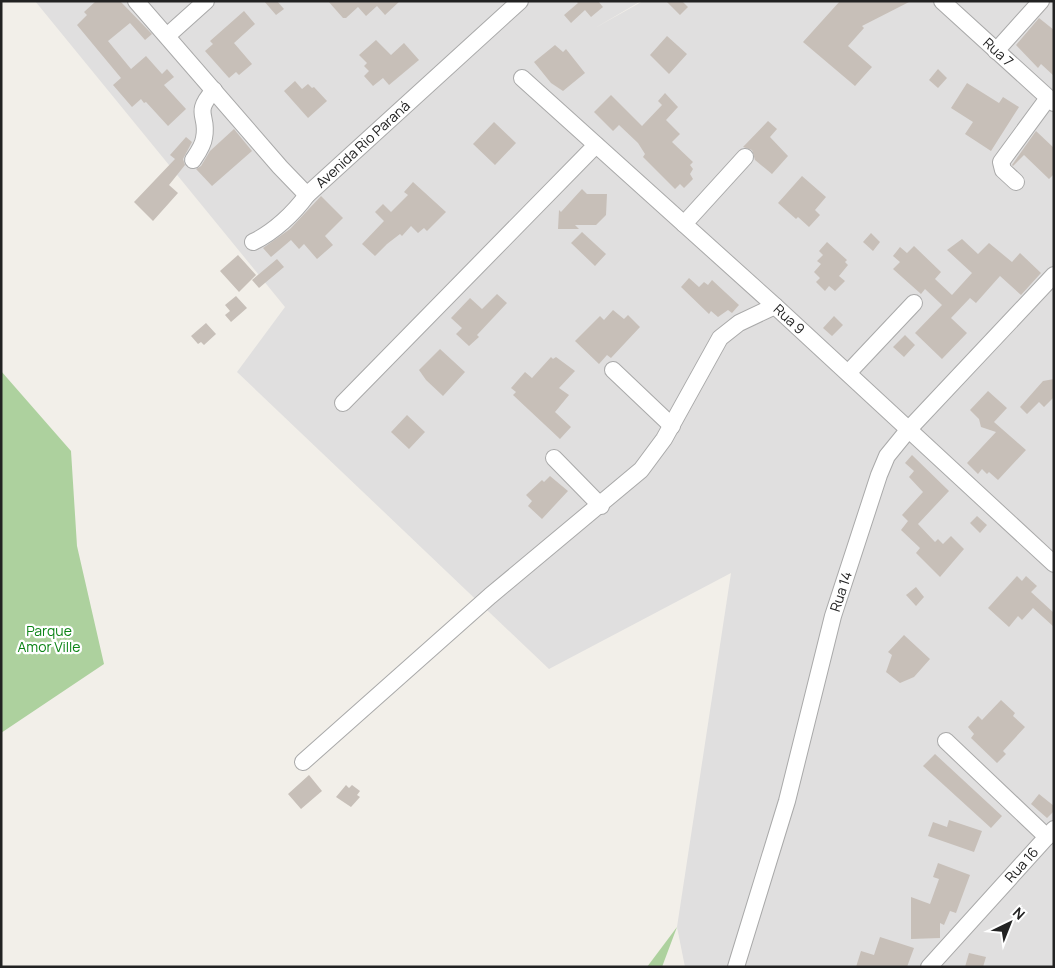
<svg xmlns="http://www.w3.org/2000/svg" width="1055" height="968" viewBox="0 0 1055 968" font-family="Manrope,sans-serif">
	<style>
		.residential { fill: #e0dfdf }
		.forest { fill: #add19e }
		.building { fill: #c7bfb8 }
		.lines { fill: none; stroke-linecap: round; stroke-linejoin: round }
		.minor-casing { stroke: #a9a9a9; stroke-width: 18 }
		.minor { stroke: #fff; stroke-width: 16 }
		.labels { text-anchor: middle; stroke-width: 4.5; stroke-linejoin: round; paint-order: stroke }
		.street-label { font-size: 14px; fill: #222; stroke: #fff }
		.park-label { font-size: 14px; fill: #0c8416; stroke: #fff }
	</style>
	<rect width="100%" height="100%" fill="#f2efe9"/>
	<path class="residential" d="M35,1H641L595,28L643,1H1054V967H685L677,927L731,573L549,669L237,372L285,307Z"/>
	<path class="forest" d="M1,371L71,451L77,546L104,664L1,733Z
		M677,927L662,967H647Z"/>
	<path class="building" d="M96,1H120L152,34L145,40L130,23L108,41L131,69L146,56L162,74L167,69L174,77L164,85L186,109L168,126L146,102L144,103L141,99L132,107L113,85L121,78L77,25L87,15L84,12Z
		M264,1H277L284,9L276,15Z
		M328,1H400L385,15L377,6L366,16L358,7L346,18H343Z
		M576,1H598L603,7L591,17L585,10L571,23L564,15L578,3Z
		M666,1H682L688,7L680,15Z
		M840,1H911L862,26L864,28L848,46L872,67L855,86L803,42Z
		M244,11L255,24L234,43L252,64L239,75L236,72L229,78L205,51L213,44L210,41Z
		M1039,18L1054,30V76L1041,64L1038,68L1016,45Z
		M667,36L687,54L669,74L650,55Z
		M376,40L391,55L404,43L419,60L389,85L383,78L373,86L364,76L369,71L364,66L367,63L359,55Z
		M555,45L563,52L566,49L585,73L563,91L551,83L534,62Z
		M938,69L947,78L938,88L929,80Z
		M295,81L302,89L308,84L312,88L314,87L327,101L308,118L284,91Z
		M967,83L999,103L1003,97L1019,107L991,151L965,134L973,122L951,108Z
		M665,93L678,107L666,120L680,134L672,142L693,162L690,165L693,169L690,174L693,179L684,188L680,184L675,189L643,157L645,154L638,143L619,125L613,131L594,112L611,95L642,126L662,105L658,101Z
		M768,121L777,129L770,137L788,156L772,174L755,160L752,150L743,147Z
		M494,122L516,143L495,165L473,144Z
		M234,129L252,151L212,186L196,169L201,166L210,151Z
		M1036,131L1054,148V174L1049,179L1024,155L1013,166L1012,165Z
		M186,137L192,142L183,159L185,165L169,185L178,193L153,221L134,202L175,159L170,155Z
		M802,176L826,197L815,210L820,215L809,227L798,217L796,219L778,203Z
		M413,182L446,212L427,231L424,228L418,233L411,226L402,236L400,234L387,244L375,256L362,244L384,221L375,212L383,204L391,212L408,195L404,192Z
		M582,189L587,194H607L606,215L596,225H575L579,229H558L559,210L561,212Z
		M321,196L343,218L325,236L333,245L317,259L304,244L299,249L291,240L271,257L263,248L290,229Z
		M582,232L606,254L595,266L571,243Z
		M871,233L880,242L873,251L863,242Z
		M962,239L978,254L989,243L1012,262L1020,253L1041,273L1021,295L1000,276L976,303L970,298L951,318L967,333L942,359L915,333L942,305L925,289L921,294L893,269L900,262L893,256L900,247L907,253L914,246L941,272L935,279L952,295L972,273L947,250Z
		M827,242L847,260L845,262L848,265L839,276L845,281L835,291L829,286L825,291L816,282L820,278L814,272L821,264L817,261L823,255L819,251Z
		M238,255L256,275L239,292L220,271Z
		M277,259L284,267L259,288L252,280Z
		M689,278L699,287L704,282L708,285L712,280L739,305L732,313L728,310L718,317L711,311L709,314L681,287Z
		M497,294L507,303L477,335L479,337L469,346L456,334L462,328L451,318L470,298L482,309Z
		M236,296L247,308L231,322L225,315L230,311L225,305Z
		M613,310L624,319L628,315L640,327L611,358L607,355L599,364L575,341L600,316L604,320Z
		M834,316L843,325L832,336L823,328Z
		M206,323L216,334L204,345L201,342L198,344L191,336Z
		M905,335L915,345L904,357L893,347Z
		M440,349L465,372L443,396L426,380L419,370Z
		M551,357L553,359L556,357L575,371L559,388L569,395L555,412L571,427L560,439L513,395L516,392L511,388L525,372L532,378Z
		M1054,379V397L1044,407L1039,402L1027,414L1020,407L1043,381Z
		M988,391L1007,408L994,422L1026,450L998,480L989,472L987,474L982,469L978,474L967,463L996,432L981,427L979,419L970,410Z
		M407,415L425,432L409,449L391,432Z
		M912,455L949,491L918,524L935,542L938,539L943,544L951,536L964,549L940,577L916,553L920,548L901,530L908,521L902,515L923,492L909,477L914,471L905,463Z
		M550,476L568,491L542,519L528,506L532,501L526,495L542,480L544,482Z
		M977,516L987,525L980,533L970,523Z
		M1017,576L1022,581L1026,576L1037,586L1031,592L1054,613V627L1033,608L1022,620L1018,616L1009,627L988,608Z
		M916,587L924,597L916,606L906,595Z
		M904,635L930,659L914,677L900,683L886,672L892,655L888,652Z
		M1001,700L1015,713L1013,716L1025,727L1003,751L1006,754L997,763L971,738L974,734L968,727L978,716L982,720Z
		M935,754L1002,816L991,828L923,766Z
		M309,775L322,791L301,809L288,794Z
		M346,785L349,788L352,785L360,791L357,795L360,797L351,807L336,797Z
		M1039,794L1054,806V811L1047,818L1031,804Z
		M949,820L982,831L974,852L928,836L933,822L947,827Z
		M938,863L970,875L956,913L950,911L944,925L940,923V938L911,939V897L930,904L939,879L933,877Z
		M880,937L914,948L907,967H856L861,951L874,955Z
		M969,953L986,957L983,967H965Z"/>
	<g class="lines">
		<g class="minor-casing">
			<g id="minor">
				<path id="s1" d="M136,1L280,167L307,195L520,1"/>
				<path id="s2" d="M942,1L1054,103"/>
				<path d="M167,36L206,1"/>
				<path d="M996,51L1041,1"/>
				<path id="s3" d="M522,78L775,306L1054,564"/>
				<path d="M193,160C197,154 203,146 204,138C209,114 192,115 214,90"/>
				<path d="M1016,182L1003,170L1001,162L1048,98"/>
				<path d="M684,224L745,157"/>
				<path d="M253,242C274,232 294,213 307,195"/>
				<path d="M613,370L672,426"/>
				<path d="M848,373L914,303"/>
				<path d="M343,403L596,145"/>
				<path d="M554,458L601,506"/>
				<path d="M946,741L1047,837"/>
				<path d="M303,762L490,596L641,470L664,439L720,338L739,323L775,306"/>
				<path id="s4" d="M736,967L787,801L833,616L879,475L887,456L909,429L1054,275"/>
				<path id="s5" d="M929,967L1054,829"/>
			</g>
		</g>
		<use href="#minor" class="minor"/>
	</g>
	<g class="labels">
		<g class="street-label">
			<text dy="5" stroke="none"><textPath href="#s2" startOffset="76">Rua 7</textPath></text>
			<text dy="5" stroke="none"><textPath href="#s1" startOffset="334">Avenida Rio Paraná</textPath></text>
			<text dy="5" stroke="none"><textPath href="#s3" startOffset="360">Rua 9</textPath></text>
			<text dy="5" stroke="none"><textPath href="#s4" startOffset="390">Rua 14</textPath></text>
			<text dy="5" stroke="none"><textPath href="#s5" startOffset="138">Rua 16</textPath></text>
		</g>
		<g class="park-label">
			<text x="49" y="636">Parque<tspan x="49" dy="16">Amor Ville</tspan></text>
		</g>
	</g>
	<rect width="1055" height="968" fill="none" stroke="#222222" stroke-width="5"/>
	<g transform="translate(1010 923) rotate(43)" stroke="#ffffff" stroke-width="4" paint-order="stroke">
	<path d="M0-4L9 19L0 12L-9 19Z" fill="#222222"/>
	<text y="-8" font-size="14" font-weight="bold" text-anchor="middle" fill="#222222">N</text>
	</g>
</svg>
